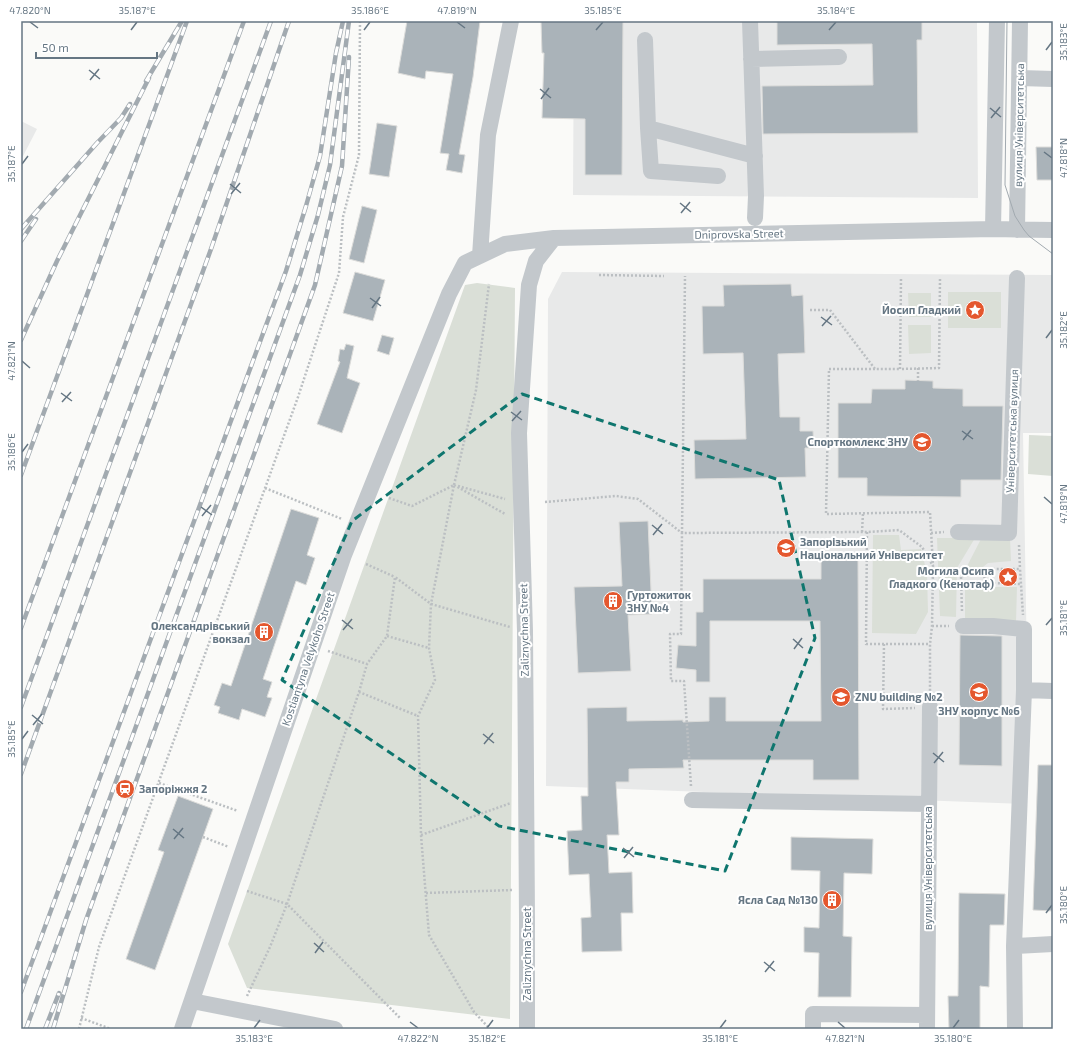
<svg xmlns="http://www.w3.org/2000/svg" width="1074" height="1050" viewBox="0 0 1074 1050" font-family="'Exo 2',sans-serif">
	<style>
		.built { fill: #e8e9e9 }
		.green { fill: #dadfd7 }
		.building { fill: #aab3b9; stroke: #dcdcda }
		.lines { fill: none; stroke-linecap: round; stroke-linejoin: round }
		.path { stroke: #bbbfc2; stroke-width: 2.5; stroke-dasharray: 2 2; stroke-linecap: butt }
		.minor { stroke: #c3c8cc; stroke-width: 16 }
		.tram { stroke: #a2aab0; stroke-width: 1 }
		.rail-casing { stroke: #a2aab0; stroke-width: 4.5 }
		.rail { stroke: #fff; stroke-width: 3; stroke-dasharray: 9; stroke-linecap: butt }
		.marked { fill: none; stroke: #0f766e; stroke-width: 3; stroke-dasharray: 8 5; stroke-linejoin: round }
		.ticks { fill: none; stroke: #657683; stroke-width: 1.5 }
		.labels { text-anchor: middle; stroke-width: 4; stroke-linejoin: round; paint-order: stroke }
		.street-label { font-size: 11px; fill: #657683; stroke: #fff }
		.poi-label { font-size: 11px; font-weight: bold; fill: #657683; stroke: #fff; text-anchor: end }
		.neatline { fill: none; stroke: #657683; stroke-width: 1.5 }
		.ticks-label { font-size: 10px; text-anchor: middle; fill: #657683 }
	</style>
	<rect width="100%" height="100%" fill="#fafaf8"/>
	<path class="built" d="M574,21H977L978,198L573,195Z
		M21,121L37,129L21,160Z
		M562,272L1053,275V433H1023L1027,663L1022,804L546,786L548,299Z"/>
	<path class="green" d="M477,283L515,288L510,1019L247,988L228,944L465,285Z
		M948,292H1001V328H948Z
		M908,293H931V317H909Z
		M908,325H931V353L909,354Z
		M1029,435L1053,436V476L1028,474Z
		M873,535H899L901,550L921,549L927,573L928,612L916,634L872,633Z
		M937,538H975L957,568L956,617L940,616Z
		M1010,538L1011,561L988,563L979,570L964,572L981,539Z
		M965,580H978L986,587H1017L1016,622H965Z"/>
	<path class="building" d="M407,21H480L473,77L459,154L465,155L462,173L446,170L449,154L440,153L453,74L426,71L425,79L398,73Z
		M541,21H623L622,175H585V119L542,118L544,53H542Z
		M777,21H922V40H917L918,133L763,134L762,86L873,85L872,44L777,45Z
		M377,123L397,126L389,177L369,174Z
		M1036,147H1053V180H1037Z
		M362,206L377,210L364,263L349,259Z
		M355,272L385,280L373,321L343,313Z
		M791,284L792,296L803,295L805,353L778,354L780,417H800V431H813L814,448H805L806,477L695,479L694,440L746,439L743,353L703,354L702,306H724L723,285Z
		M382,335L394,338L389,355L377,351Z
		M346,344L354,346L347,378L360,383L342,433L317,424L340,362L338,361L340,349L344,350Z
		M905,380L933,381V388L963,389V406H1003L1001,480H961V497L867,496V478H838V403H871L872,389H905Z
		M291,509L319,518L307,555L315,558L306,585L296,581L263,679L272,682L267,697L272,698L265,717L242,709L239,720L218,713L220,707L214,705L222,683L231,686Z
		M648,521L652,614L628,615L631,671L578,673L574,587L622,586L619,522Z
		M821,560H858L859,780H813V760H683L684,768L629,769V782H616L619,835H607L609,873L632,872L633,913H621L622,951L582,952L581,918L591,917L589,874L569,875L567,831L582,830L581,796H588L587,708L627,707V721L683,720V722L709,721V697H726V721H821L820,621H710V682H696V670L676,668L678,645L696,646V612H703V579H821Z
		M960,635L1002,636V766L959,765Z
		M1038,765H1053V911L1033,910Z
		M178,796L213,809L155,970L126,959L164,852L158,850Z
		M791,837L873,839L872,874L844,873L843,936L852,937L851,997H818L819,953L804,952V927L819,928L820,871L791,870Z
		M959,893L1005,894L1004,925H990L989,987L980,986V1029H949L948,996H958Z"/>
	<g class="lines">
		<path class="path" d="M599,275L664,276
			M901,279L900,369L939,368L940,279
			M810,310H830L875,369H900
			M918,368V381
			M875,369H829L826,514L930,512L933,566L932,626L930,644V693
			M454,485L476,390L489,284
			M454,485L505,514
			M458,486L505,499
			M265,488L342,519
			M389,498L412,506L454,485L431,604L429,648L435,680L418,716L421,835L429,935L474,1012L490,1029
			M545,502L616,496L638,499L682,533
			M862,532L863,513
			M867,532L866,644H930
			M682,533L685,276
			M931,533L944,532
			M1019,545L1020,569
			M366,564L395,577
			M980,575L994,583L1021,584
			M962,611L961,576L979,575L993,569H1020L1023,615
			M932,626H949
			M387,636L429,648
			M884,644L883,709L915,708
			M328,651L367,664
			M359,692L367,664L387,636L395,577L431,604L510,627
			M159,783L238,811
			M691,786L684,681H671L670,634H681L682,533L867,532L899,530L922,547L933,566
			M421,835L511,803
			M203,837L229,847
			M247,891L287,904L400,1018
			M426,893L512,890
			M247,996L270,947L287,904L359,692L418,716
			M81,1018L111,1029
			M79,1029L99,947L298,397L339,273L343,217L359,155L360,21"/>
		<path class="minor" d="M750,21L756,196L755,218
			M645,40L648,128
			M751,59L839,57
			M1020,78L1053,79
			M718,176L651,171L648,128L755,156
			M993,229L997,21
			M1017,230L1020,21
			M480,256L488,135L511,21
			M958,532L1009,533L1017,278
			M963,626H993L1024,629V690L1053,691
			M692,800L929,804
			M1014,946L1024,690
			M192,1001L335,1029
			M182,1029L344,555L449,294L465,263L505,244L554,238L993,229L1053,230
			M527,1029V920L525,631L519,433L529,285L536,261L554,238
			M813,1029V1014L927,1015
			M927,1029L930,707
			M1015,1029L1014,946L1053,944"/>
		<path class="tram" d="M1007,21L1005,185L1015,216L1024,230L1029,236L1053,254"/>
		<g class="rail-casing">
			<path id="rail" d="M146,81L182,21
				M21,229L97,143L121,118L130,104
				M21,241L36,219
				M21,340L57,261L149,78
				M21,475L187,21
				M21,628L244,21
				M21,707L271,21
				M21,774L211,249L289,21
				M21,992L286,271L306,206L320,156L336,53L343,21
				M26,1029L300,275L318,215L330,165L349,21
				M45,1029L59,993
				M53,1029L86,920L315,285L342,166L349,57"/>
		</g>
		<use href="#rail" class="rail"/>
	</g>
	<path class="marked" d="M522,394L779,480L815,638L725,871L499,826L282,680L352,521Z"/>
	<path class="ticks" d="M30,22L38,28M457,22L465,28M131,30L137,22M364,30L370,22M596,30L603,22M829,30L836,22M1046,50L1052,42M89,70L100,79M90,80L99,69M540,89L551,98M541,99L549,88M990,108L1001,117M991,118L1000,107M1044,152L1052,158M22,164L28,156M230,184L241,193M231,194L240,183M680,203L691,212M681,213L690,202M370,298L381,306M372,308L380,297M821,317L832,325M822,326L831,316M1046,338L1052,330M22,361L30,368M61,393L72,401M62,402L71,392M511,412L522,420M512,421L521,411M962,431L973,439M963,440L971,430M22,452L28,444M1044,497L1052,504M201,507L212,515M202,516L211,505M652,525L663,534M653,535L662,524M342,620L353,629M1046,625L1052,618M343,630L352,619M793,639L803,648M794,649L802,638M32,715L43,724M33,725L42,714M483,734L494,743M22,739L28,731M484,744L493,733M933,753L944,762M934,763L943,752M173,829L184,838M174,839L183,828M623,848L634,857M624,858L633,847M1046,913L1052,905M314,943L324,952M315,953L323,942M764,962L775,971M765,972L774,961M410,1022L418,1028M838,1022L845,1028M254,1028L260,1020M487,1028L493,1020M720,1028L726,1020M953,1028L959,1020"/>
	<defs>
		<g id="sight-disc" transform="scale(1)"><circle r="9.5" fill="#e4572e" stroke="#fff"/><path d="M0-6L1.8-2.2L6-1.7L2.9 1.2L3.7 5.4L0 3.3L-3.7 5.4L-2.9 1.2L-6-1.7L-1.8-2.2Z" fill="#fff"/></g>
		<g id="university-disc" transform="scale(1)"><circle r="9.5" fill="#e4572e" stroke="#fff"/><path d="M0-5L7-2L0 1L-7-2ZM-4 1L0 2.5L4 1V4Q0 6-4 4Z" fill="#fff"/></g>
		<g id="building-disc" transform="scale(1)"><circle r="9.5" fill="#e4572e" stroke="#fff"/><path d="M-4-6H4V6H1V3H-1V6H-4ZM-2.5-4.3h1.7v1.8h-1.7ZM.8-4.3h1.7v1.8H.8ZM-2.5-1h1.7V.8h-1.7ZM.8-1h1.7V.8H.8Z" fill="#fff"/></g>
		<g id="station-disc" transform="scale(1)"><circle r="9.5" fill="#e4572e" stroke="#fff"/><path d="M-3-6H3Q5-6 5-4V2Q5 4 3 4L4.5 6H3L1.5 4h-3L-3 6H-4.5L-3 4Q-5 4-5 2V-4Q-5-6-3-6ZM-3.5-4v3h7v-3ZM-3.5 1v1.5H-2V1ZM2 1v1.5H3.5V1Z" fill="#fff"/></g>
	</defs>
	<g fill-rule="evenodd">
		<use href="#sight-disc" x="975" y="310"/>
		<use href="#university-disc" x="922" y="442"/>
		<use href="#university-disc" x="786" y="548"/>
		<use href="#sight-disc" x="1008" y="577"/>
		<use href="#building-disc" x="613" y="601"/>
		<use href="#building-disc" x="264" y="632"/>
		<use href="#university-disc" x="979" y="692"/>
		<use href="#university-disc" x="841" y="697"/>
		<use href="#station-disc" x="125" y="789"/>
		<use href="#building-disc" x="832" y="900"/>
	</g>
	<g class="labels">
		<g class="street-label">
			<text transform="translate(1019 125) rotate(-89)" y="4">вулиця Університетська</text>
			<text transform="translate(739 234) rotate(-1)" y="4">Dniprovska Street</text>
			<text transform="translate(1012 431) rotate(-88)" y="4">Університетська вулиця</text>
			<text transform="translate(524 630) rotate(-91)" y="4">Zaliznychna Street</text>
			<text transform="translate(308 659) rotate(-71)" y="4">Kostiantyna Velykoho Street</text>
			<text transform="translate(928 868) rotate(-90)" y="4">вулиця Університетська</text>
			<text transform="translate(527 954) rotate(-90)" y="4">Zaliznychna Street</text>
		</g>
		<g class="poi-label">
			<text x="961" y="314">Йосип Гладкий</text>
			<text x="908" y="446">Спорткомлекс ЗНУ</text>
			<text x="800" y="546" text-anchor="start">Запорізький<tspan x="800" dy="13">Національний Університет</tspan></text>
			<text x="994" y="575">Могила Осипа<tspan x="994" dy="13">Гладкого (Кенотаф)</tspan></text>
			<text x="627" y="599" text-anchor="start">Гуртожиток<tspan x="627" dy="13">ЗНУ №4</tspan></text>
			<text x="250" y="630">Олександрівський<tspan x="250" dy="13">вокзал</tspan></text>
			<text x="855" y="701" text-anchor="start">ZNU building №2</text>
			<text x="979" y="715" text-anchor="middle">ЗНУ корпус №6</text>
			<text x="139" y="793" text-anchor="start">Запоріжжя 2</text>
			<text x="818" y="904">Ясла Сад №130</text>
		</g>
	</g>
	<rect width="1074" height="1050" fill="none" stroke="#ffffff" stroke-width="44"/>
	<path d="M36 52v6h121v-6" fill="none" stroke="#657683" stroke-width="2"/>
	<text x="42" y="52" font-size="12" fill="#657683" stroke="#ffffff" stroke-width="3" paint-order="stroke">50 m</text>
	<rect x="22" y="22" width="1030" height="1006" class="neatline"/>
	<g class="ticks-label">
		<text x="30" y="14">47.820°N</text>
		<text x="137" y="14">35.187°E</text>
		<text x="370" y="14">35.186°E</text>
		<text x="457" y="14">47.819°N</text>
		<text x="603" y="14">35.185°E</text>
		<text x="836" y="14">35.184°E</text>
		<text transform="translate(1063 42) rotate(-90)" y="4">35.183°E</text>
		<text transform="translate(1063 158) rotate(-90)" y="4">47.818°N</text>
		<text transform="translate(11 164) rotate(-90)" y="4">35.187°E</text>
		<text transform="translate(1063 330) rotate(-90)" y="4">35.182°E</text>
		<text transform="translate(11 361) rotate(-90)" y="4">47.821°N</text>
		<text transform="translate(11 452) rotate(-90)" y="4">35.186°E</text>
		<text transform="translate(1063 504) rotate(-90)" y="4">47.819°N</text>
		<text transform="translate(1063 618) rotate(-90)" y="4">35.181°E</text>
		<text transform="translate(11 739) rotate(-90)" y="4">35.185°E</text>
		<text transform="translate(1063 905) rotate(-90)" y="4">35.180°E</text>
		<text x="254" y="1042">35.183°E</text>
		<text x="418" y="1042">47.822°N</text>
		<text x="487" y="1042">35.182°E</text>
		<text x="720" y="1042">35.181°E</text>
		<text x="845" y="1042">47.821°N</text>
		<text x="953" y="1042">35.180°E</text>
	</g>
</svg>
